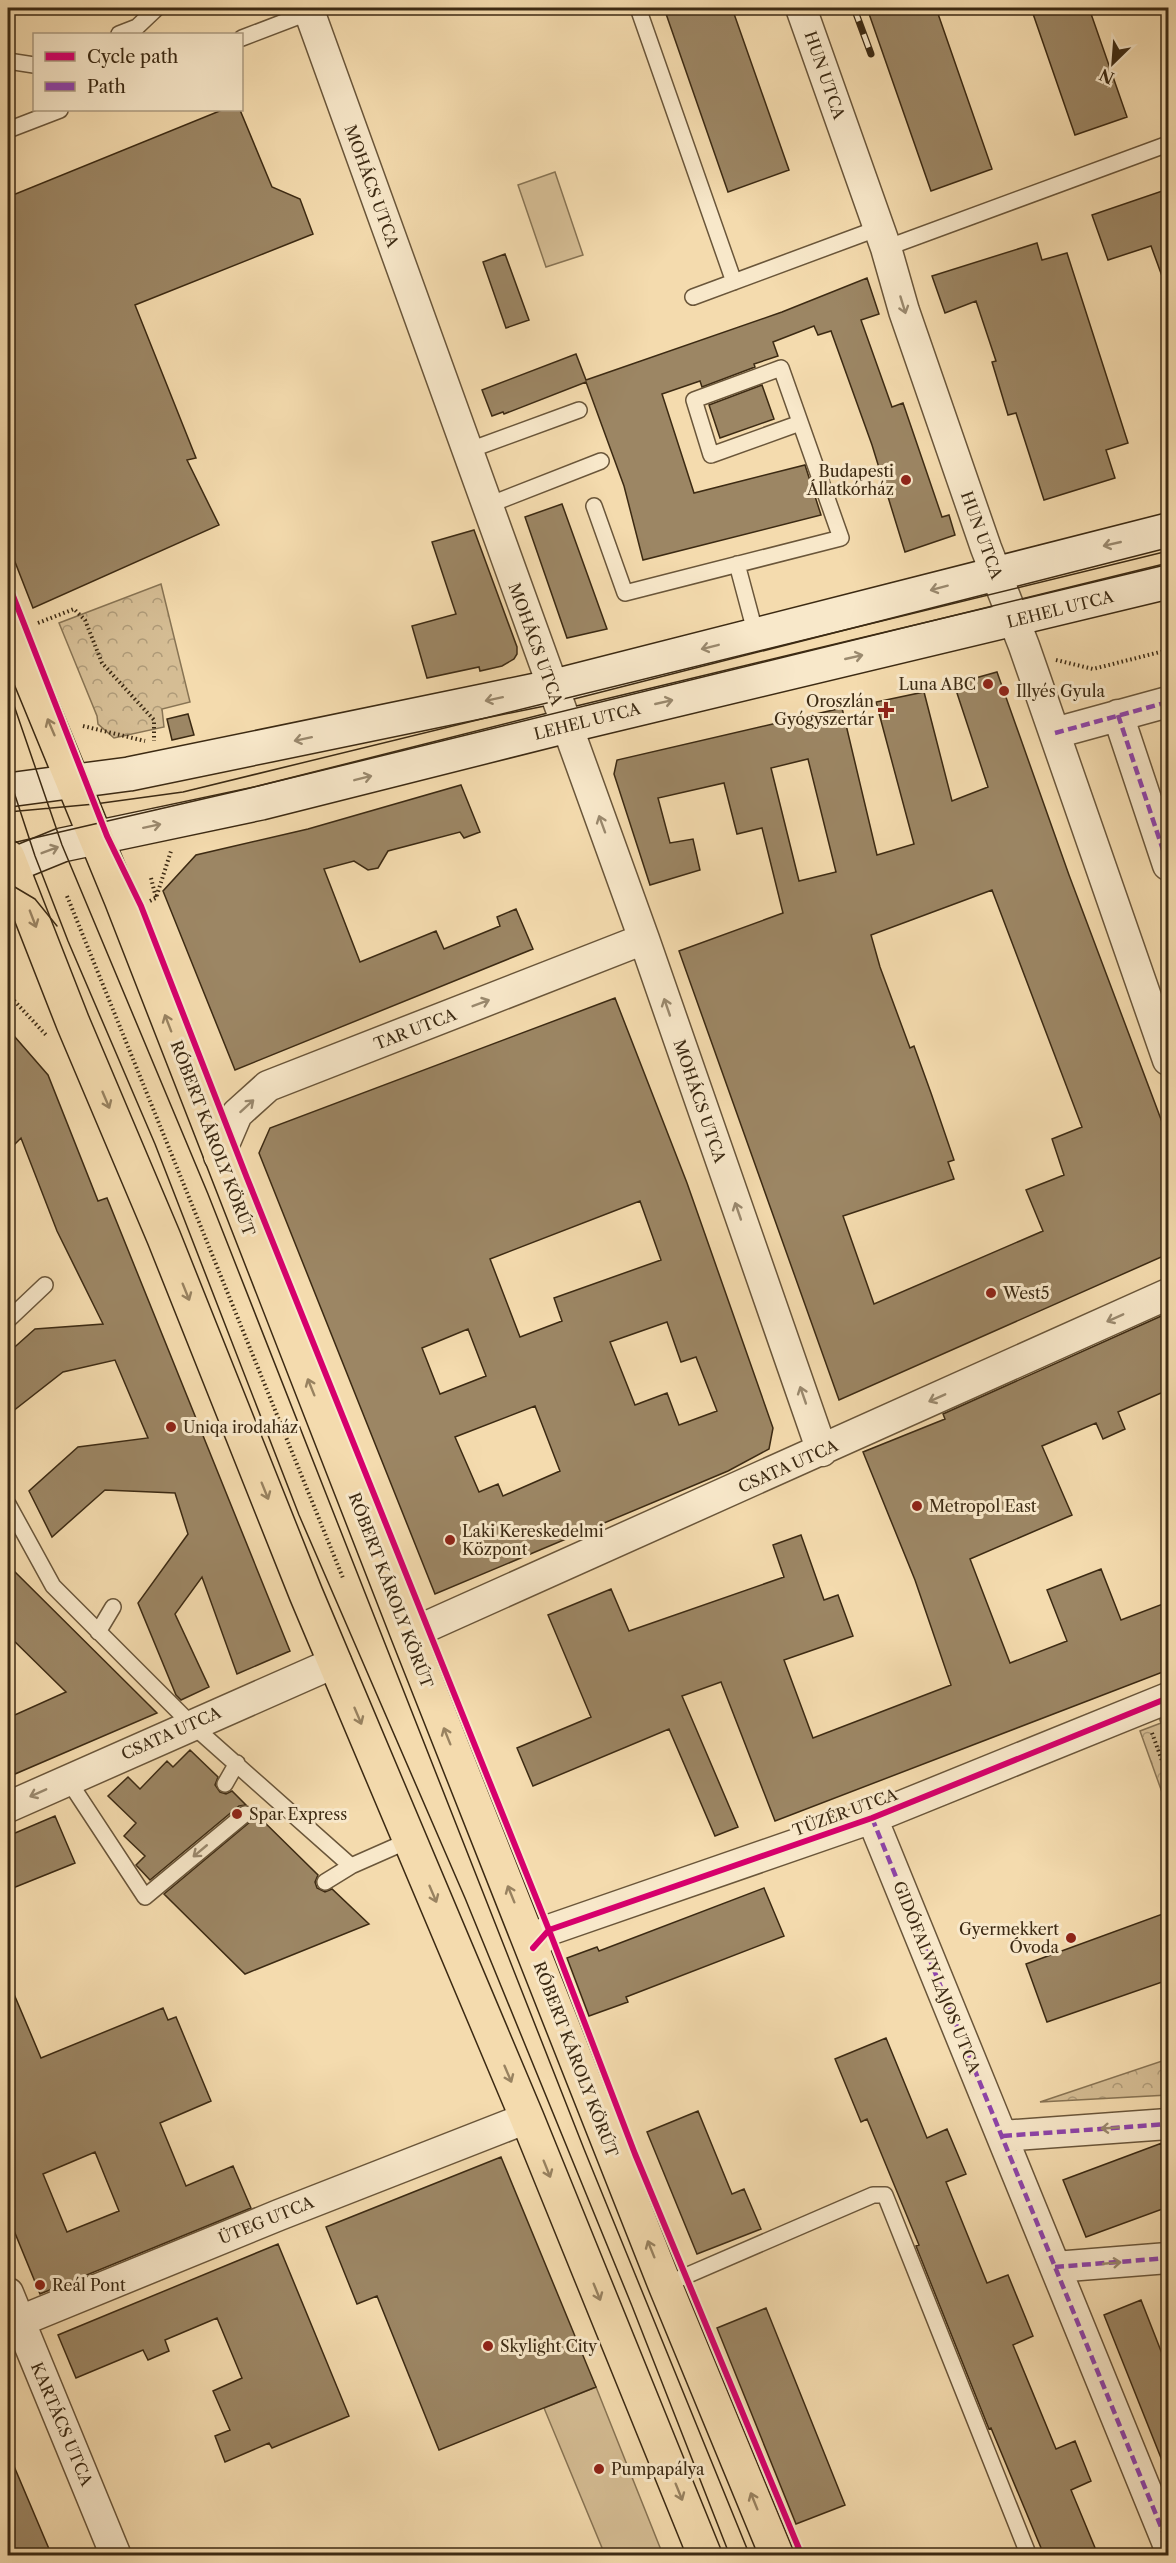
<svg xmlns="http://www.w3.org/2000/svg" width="1176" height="2563" viewBox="0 0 1176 2563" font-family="'Libre Caslon Text',serif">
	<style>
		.forest { fill: url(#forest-crowns); stroke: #887454; stroke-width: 1.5 }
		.pitch { fill: #d5bd94; stroke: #887454; stroke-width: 1.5 }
		.building { fill: #9c8664; stroke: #3c2a13; stroke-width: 1.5; fill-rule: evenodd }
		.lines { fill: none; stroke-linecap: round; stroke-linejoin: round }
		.lane-casing { stroke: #6a563a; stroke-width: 18 }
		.street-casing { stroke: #6a563a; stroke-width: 33 }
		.secondary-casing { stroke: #3c2a13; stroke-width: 36 }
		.primary-casing { stroke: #3c2a13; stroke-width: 36 }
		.path { stroke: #3c2a13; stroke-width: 4; stroke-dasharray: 1.5 3; stroke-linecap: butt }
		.lane { stroke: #f8e8ca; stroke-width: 15 }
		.street { stroke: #f8e8ca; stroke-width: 30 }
		.secondary { stroke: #f8e8ca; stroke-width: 33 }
		.primary { stroke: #f4dbae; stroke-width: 33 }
		.tram { stroke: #3c2a13; stroke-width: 1.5 }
		.rail-casing { stroke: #3c2a13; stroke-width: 7 }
		.rail { stroke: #f8e8ca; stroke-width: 4.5; stroke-dasharray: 14; stroke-linecap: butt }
		.quiet { stroke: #8e44ad; stroke-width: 4.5; stroke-dasharray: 9 4.5; stroke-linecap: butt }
		.cycleway-casing { stroke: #f8e8ca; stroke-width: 10 }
		.cycleway { stroke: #d6006c; stroke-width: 6 }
		.oneway { stroke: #9a896e }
		.oneway2 { stroke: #988260 }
		.poi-dot { fill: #8f2418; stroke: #f8e8ca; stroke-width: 2 }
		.labels { text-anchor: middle; stroke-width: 6; stroke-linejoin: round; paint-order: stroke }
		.street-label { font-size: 16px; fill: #3c2a13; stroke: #f8e8ca }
		.poi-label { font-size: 16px; fill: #3c2a13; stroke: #f8e8ca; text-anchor: start }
	</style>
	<defs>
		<pattern id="forest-crowns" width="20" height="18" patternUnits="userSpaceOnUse" patternTransform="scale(1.5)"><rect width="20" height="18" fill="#d5bd94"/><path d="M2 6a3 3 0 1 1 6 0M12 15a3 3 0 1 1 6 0" fill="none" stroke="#ae9a78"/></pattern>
	</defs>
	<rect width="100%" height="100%" fill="#f4dbae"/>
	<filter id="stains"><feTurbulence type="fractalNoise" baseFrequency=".00333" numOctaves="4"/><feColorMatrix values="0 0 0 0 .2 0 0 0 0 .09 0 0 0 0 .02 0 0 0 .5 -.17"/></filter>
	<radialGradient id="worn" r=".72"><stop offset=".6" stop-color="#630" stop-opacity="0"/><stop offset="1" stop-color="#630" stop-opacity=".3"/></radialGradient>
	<path class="forest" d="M161,584L190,702L162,709L164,727L114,738L98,724L97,716L59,623Z
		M1168,1710V1809L1140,1731L1161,1723L1158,1715Z
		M1168,2059V2095L1040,2102Z"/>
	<path class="pitch" d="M555,172L583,255L546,267L518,185Z
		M596,2387L663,2555H605L544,2408Z"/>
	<path class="building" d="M664,8H732L789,170L728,192Z
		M867,8H936L992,169L931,191Z
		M1031,8H1089L1127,117L1075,135Z
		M222,110H240L272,187L300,199L313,234L135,305L196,458L187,460L219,525L33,608L8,544V197Z
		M1168,189V287H1166L1151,246L1108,260L1092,215Z
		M1037,243L1042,260L1067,253L1128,443L1106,450L1115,478L1044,500L1016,413L1008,415L992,362L996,361L976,301L945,313L932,276Z
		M505,254L529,320L506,328L483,262Z
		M867,278L879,314L861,320L892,407L903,403L942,517L949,515L955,535L905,552L872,445L831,331L818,335L814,326L773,342L778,356L754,364L755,367L702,387L700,381L662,394L694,493L805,465L821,515L643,560L624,486L586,382L504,414L503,412L492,416L482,390L576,354L586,380L782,312Z
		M762,385L774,419L720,438L709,405Z
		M562,504L607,629L567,638L525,517Z
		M474,530L517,647V654L514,659L502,666L480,671L479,667L427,678L412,626L456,614L432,542Z
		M997,672L1069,875L1168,1138V1254L839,1400L679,951L783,913L762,828L737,834L724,783L658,798L670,843L693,839L700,870L650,885L614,774L617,760L842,708L877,855L914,844L876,702L924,692L952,801L988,787L954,684ZM808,759L836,872L799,881L771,768ZM992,890L1082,1127L1052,1139L1064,1175L1026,1190L1043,1231L874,1304L843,1216L954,1179L948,1162L954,1160L931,1093L914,1046L910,1048L880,967L871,935Z
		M188,714L194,735L172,740L167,719Z
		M461,785L480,832L464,838L460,832L388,851L378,868L368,870L354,861L324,869L360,962L436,931L444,949L500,926L497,917L516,909L533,949L235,1070L163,891L196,855L308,829Z
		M615,998L687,1183L773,1428L769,1449L728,1471L435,1594L259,1153L270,1128ZM640,1201L661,1260L554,1298L562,1321L520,1337L490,1259ZM667,1322L681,1362L696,1357L717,1411L679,1425L667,1393L635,1405L610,1342ZM468,1329L486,1376L440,1394L422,1348ZM535,1406L560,1471L503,1496L498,1484L479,1492L455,1437Z
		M8,1029L48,1075L98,1201L107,1198L290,1651L237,1674L202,1577L175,1614L209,1687L181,1700L176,1695L138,1603L188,1534L175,1493L105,1490L52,1537L29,1491L78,1447L148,1438L115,1360L63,1372L8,1415V1353L35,1329L103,1324L57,1231L21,1138L8,1151Z
		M1168,1313V1390L1118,1412L1125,1429L1103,1439L1096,1423L1042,1446L1072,1515L970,1559L1010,1663L1067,1641L1047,1590L1101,1569L1121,1620L1168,1602V1670L775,1821L721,1682L682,1696L738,1827L715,1836L669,1729L533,1786L517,1748L591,1717L548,1615L611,1589L629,1631L784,1577L773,1545L801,1535L824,1600L838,1595L853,1636L784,1660L813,1738L951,1685L915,1580L863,1452L945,1419L943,1414Z
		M8,1565L157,1713L8,1777V1718L66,1692L8,1635Z
		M190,1750L218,1777L215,1785L220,1792L226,1794L232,1791L246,1805L239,1806L150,1880L136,1865L145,1856L124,1836L136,1823L108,1796L128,1777L140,1789L167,1761L173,1767Z
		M255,1813L318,1875L315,1882L317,1888L325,1892L332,1889L369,1924L245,1974L164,1894L251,1821Z
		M55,1816L75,1863L13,1888L8,1874V1836Z
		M764,1888L784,1936L626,1997L628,2002L589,2016L567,1958L597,1947L599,1951Z
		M1168,1912V1980L1047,2022L1026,1964Z
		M8,1980L41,2058L163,2008L168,2020L176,2017L211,2101L160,2123L186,2186L233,2166L251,2208L40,2294L8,2216ZM95,2152L119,2211L67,2232L43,2174Z
		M886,2038L927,2138L947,2129L966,2174L946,2182L987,2283L1008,2275L1033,2336L1013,2345L1056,2449L1075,2441L1091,2481L1071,2490L1098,2555H1044L991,2428L989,2429L916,2246L919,2245L867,2119L861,2122L835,2059Z
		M698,2111L732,2194L744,2189L761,2229L697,2254L647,2132Z
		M1162,2143L1168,2159V2207L1086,2237L1063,2180Z
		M501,2157L596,2387L439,2450L377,2296L357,2304L326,2227Z
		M278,2244L349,2416L272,2448L269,2443L225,2462L215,2436L230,2430L213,2391L242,2378L217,2318L165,2340L169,2351L148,2360L143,2350L76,2378L58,2335Z
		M1141,2300L1168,2369L1167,2473L1104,2315Z
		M766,2308L845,2505L796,2524L717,2328Z
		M8,2452L52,2556H8Z"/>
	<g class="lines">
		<g class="lane-casing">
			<path id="lane" d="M638,8L734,282
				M119,34L137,27L157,8
				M242,38L310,12
				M8,61L34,65
				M8,130L60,110
				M886,248L1168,144
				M693,297L879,228
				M467,451L579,410
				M486,506L601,461
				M594,506L625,593L841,538L781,368L694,400L711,455L800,423
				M737,564L756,635
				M8,1320L45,1285
				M8,1504L53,1586L191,1724L351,1866
				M98,1632L113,1607
				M68,1780L145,1897L245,1814
				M225,1784L237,1763
				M325,1882L351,1866L410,1840
				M665,2285L873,2195H885L1029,2556"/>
		</g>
		<g class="street-casing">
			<path id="street" d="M308,8L644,939L822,1451
				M801,8L886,248L904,311L986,548L1024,646L1168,1060
				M1118,715L1168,865
				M1055,733L1168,702
				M219,1156L237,1114L268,1086L644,939
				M408,1635L1168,1294
				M8,1807L336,1662
				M872,1818L1168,2544
				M533,1948L549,1930L872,1818L1168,1698
				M1003,2136L1168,2124
				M1055,2267L1168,2258
				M8,2293L116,2556
				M8,2326L279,2215L527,2118"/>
		</g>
		<g class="secondary-casing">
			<path id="secondary" d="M8,790L129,774L551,687L1168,530
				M8,867L62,845L261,803L567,726L1168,582"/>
		</g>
		<g class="primary-casing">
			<path id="primary" d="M8,624L121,899L408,1635L665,2285L777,2556
				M8,857L73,1023L164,1238L306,1594L527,2118L705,2556"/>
		</g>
		<path class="path" d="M38,623L74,609L85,620L102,663L154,720V741
			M1056,660L1093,669L1168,650
			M83,726L145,741
			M151,878L156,898
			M67,896L343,1578
			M150,901L156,898L171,851
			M8,994L46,1035
			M1152,1733L1168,1777"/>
		<use href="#lane" class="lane"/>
		<use href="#street" class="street"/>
		<use href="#secondary" class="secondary"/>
		<use href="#primary" class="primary"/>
		<path class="tram" d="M8,688L62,845L208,1194L584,2149L750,2556
			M8,774L35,856L68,941L155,1144L299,1515L465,1898L632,2306L730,2556
			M8,812L95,804L183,792L1168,551
			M8,844L246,789L1168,563
			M8,883L35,899L57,926"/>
		<g class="rail-casing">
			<path id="rail" d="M854,8L871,54"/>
		</g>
		<use href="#rail" class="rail"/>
		<path class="quiet" d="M1118,715L1168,865
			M1055,733L1168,702
			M872,1818L1168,2544
			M1003,2136L1168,2124
			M1055,2267L1168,2258"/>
		<g class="cycleway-casing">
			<path id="cycleway" d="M8,583L107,836L141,906L247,1178L549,1930L635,2154L802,2556
				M533,1948L549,1930L872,1818L1168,1698"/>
		</g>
		<use href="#cycleway" class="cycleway"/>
	</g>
	<defs><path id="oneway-shaft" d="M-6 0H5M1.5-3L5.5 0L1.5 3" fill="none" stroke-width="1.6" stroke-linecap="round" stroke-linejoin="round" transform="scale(1.5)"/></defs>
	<g class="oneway">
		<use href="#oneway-shaft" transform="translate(903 305) rotate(73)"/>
		<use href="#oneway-shaft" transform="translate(1112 544) rotate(167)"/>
		<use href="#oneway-shaft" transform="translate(939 588) rotate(165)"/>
		<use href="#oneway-shaft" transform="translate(710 647) rotate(166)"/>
		<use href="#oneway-shaft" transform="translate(854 657) rotate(-13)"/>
		<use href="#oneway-shaft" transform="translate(494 699) rotate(168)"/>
		<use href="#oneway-shaft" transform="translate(664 702) rotate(-13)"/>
		<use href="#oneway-shaft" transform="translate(303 739) rotate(168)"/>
		<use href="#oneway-shaft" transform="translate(363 778) rotate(-14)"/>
		<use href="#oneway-shaft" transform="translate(602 824) rotate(-110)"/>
		<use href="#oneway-shaft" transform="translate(152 826) rotate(-12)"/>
		<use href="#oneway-shaft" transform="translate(50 850) rotate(-21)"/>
		<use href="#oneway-shaft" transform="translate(481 1003) rotate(-21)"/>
		<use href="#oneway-shaft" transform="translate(667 1007) rotate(-109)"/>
		<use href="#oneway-shaft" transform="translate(247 1106) rotate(-42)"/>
		<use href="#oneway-shaft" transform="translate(738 1211) rotate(-109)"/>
		<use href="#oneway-shaft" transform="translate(1115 1318) rotate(156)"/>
		<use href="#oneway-shaft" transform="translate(803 1395) rotate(-109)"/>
		<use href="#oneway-shaft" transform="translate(937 1398) rotate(156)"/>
		<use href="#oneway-shaft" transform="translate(38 1793) rotate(156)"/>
		<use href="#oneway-shaft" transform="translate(200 1851) rotate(140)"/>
		<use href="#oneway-shaft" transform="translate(1110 2128) rotate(176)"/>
		<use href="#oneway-shaft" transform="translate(1112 2263) rotate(-5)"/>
	</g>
	<g class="oneway2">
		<use href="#oneway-shaft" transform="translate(51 727) rotate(-113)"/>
		<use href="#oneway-shaft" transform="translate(33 919) rotate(69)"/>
		<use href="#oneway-shaft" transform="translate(168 1023) rotate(-111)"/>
		<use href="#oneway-shaft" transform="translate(106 1100) rotate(67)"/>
		<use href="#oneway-shaft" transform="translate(186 1292) rotate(68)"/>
		<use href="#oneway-shaft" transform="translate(311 1387) rotate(-112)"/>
		<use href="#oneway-shaft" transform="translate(265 1491) rotate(68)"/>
		<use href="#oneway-shaft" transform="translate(358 1716) rotate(67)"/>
		<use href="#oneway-shaft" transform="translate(447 1736) rotate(-112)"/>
		<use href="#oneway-shaft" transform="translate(433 1894) rotate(67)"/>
		<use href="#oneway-shaft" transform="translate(511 1894) rotate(-112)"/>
		<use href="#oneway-shaft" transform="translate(508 2074) rotate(67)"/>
		<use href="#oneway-shaft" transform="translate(547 2169) rotate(68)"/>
		<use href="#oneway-shaft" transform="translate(651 2249) rotate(-112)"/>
		<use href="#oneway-shaft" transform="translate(597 2292) rotate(68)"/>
		<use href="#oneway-shaft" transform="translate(679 2492) rotate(68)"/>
		<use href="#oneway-shaft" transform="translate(754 2501) rotate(-112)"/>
	</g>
	<g class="poi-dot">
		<circle cx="906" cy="480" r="6"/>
		<circle cx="988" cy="684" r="6"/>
		<circle cx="1004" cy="691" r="6"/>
		<path d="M883 701h6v6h6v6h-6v6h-6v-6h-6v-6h6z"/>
		<circle cx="991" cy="1293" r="6"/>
		<circle cx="171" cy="1427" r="6"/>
		<circle cx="917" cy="1506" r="6"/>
		<circle cx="450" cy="1540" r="6"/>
		<circle cx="237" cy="1814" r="6"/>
		<circle cx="1071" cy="1938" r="6"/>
		<circle cx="40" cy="2285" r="6"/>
		<circle cx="488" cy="2346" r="6"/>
		<circle cx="599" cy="2469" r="6"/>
	</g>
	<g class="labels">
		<g class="street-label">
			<text transform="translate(825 75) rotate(71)" y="6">HUN UTCA</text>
			<text transform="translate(372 186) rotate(70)" y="6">MOHÁCS UTCA</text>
			<text transform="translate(982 535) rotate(70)" y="6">HUN UTCA</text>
			<text transform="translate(1060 609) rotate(-14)" y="6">LEHEL UTCA</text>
			<text transform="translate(536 644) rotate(70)" y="6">MOHÁCS UTCA</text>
			<text transform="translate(587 721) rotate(-14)" y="6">LEHEL UTCA</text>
			<text transform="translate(415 1029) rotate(-21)" y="6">TAR UTCA</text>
			<text transform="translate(700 1101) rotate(71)" y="6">MOHÁCS UTCA</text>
			<text transform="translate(213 1138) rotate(69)" y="6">RÓBERT KÁROLY KÖRÚT</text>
			<text transform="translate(788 1466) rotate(-24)" y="6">CSATA UTCA</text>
			<text transform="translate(391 1590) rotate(69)" y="6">RÓBERT KÁROLY KÖRÚT</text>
			<text transform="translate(171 1733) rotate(-24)" y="6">CSATA UTCA</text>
			<text transform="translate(845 1812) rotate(-20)" y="6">TÜZÉR UTCA</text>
			<text transform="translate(937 1977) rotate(68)" y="6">GIDÓFALVY LAJOS UTCA</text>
			<text transform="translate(576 2059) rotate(69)" y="6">RÓBERT KÁROLY KÖRÚT</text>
			<text transform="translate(266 2220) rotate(-22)" y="6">ÜTEG UTCA</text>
			<text transform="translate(62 2424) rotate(67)" y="6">KARTÁCS UTCA</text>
		</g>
		<g class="poi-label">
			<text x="894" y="477" text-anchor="end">Budapesti<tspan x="894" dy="18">Állatkórház</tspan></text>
			<text x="976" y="690" text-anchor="end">Luna ABC</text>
			<text x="1016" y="697">Illyés Gyula</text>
			<text x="874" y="707" text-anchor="end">Oroszlán<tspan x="874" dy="18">Gyógyszertár</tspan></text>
			<text x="1003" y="1299">West5</text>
			<text x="183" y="1433">Uniqa irodaház</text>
			<text x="929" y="1512">Metropol East</text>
			<text x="462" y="1537">Laki Kereskedelmi<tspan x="462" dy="18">Központ</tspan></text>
			<text x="249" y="1820">Spar Express</text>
			<text x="1059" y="1935" text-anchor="end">Gyermekkert<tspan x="1059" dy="18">Óvoda</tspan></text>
			<text x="52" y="2291">Reál Pont</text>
			<text x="500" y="2352">Skylight City</text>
			<text x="611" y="2475">Pumpapálya</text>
		</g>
	</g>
	<rect width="1176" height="2563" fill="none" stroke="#f4dbae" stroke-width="30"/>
	<rect x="9" y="9" width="1158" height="2545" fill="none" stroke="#3c2a13" stroke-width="3"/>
	<rect x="15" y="15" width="1146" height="2533" fill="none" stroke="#3c2a13" stroke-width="1.5"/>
	<rect x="33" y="33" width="210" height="78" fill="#f8e8ca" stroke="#ad9c81" stroke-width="1.5"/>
	<rect x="45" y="52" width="30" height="9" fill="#d6006c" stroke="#ad9c81" stroke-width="1.5"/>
	<text x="87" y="63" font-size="18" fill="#3c2a13">Cycle path</text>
	<rect x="45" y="82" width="30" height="9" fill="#8e44ad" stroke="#ad9c81" stroke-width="1.5"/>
	<text x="87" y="93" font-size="18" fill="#3c2a13">Path</text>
	<g transform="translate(1113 63) rotate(205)" stroke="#f8e8ca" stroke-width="4.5" paint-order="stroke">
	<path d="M0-4.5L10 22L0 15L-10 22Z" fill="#3c2a13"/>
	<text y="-9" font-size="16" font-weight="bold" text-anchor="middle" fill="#3c2a13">N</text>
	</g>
	<rect width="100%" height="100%" filter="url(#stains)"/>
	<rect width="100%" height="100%" fill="url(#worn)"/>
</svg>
